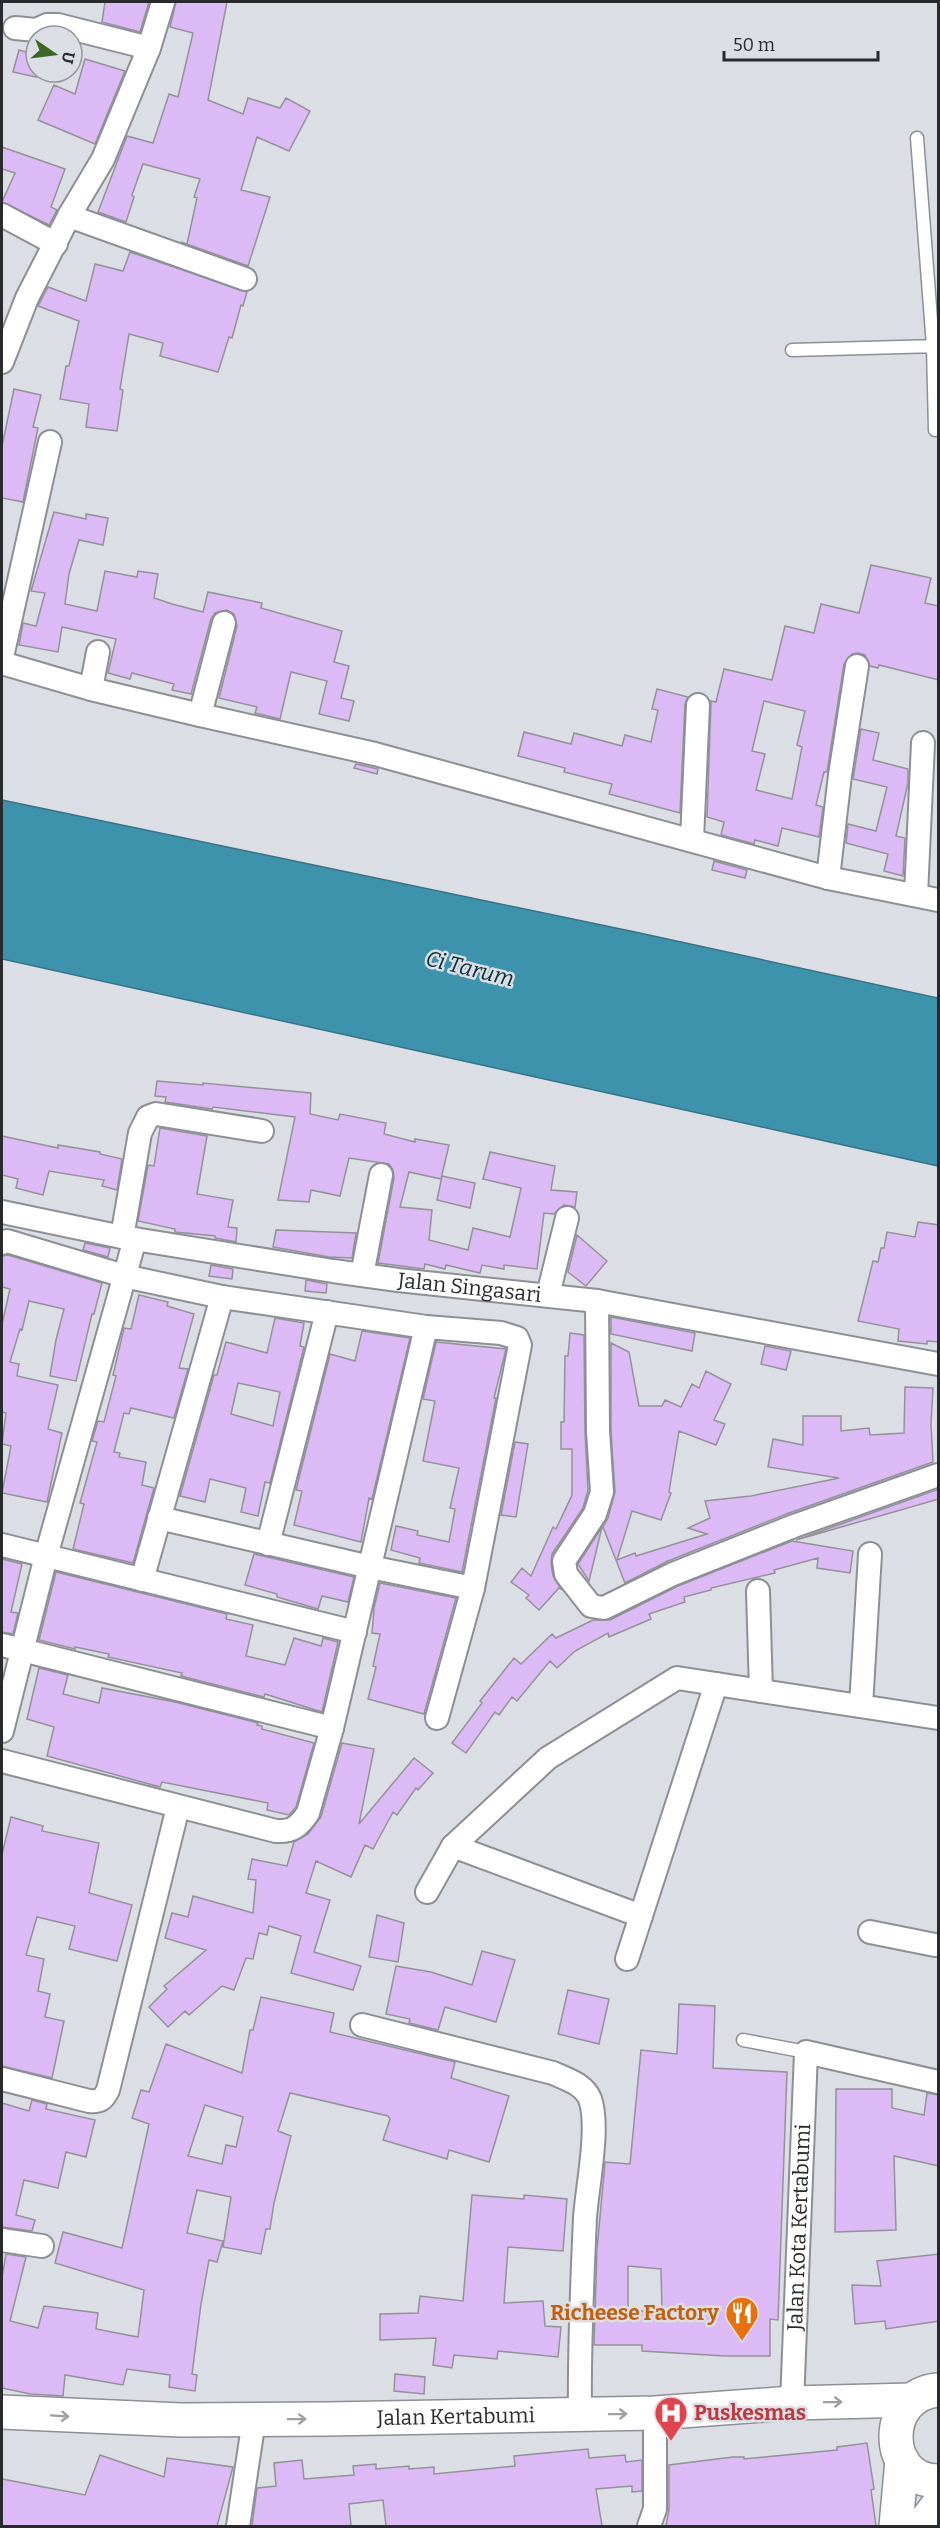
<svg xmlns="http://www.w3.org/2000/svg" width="940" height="2528" viewBox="0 0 940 2528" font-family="Bitter,serif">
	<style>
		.water { fill: #3d92ac; stroke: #377386; stroke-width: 1.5 }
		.building { fill: #dbbaf6; stroke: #959198; stroke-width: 1.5; fill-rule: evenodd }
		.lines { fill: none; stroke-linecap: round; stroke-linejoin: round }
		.service-casing { stroke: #8c9096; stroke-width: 15 }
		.minor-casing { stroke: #8c9096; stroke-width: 26 }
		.secondary-casing { stroke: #8c9096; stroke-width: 36 }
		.service { stroke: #fff; stroke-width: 12 }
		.minor { stroke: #fff; stroke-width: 22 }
		.secondary { stroke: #fff; stroke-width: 33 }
		.oneway { stroke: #9f9fa0 }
		.labels { text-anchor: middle; stroke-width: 5; stroke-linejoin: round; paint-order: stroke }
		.street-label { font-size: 21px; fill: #292a2d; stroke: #dbdfe5 }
		.food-label { font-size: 21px; font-weight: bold; fill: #c56008; stroke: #dbdfe5; text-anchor: end }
		.health-label { font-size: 21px; font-weight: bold; fill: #be3a42; stroke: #dbdfe5; text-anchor: start }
		.water-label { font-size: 22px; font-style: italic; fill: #062f3b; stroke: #dbdfe5 }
	</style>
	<rect width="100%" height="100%" fill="#dbdfe5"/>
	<path class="water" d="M2,800L635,932L938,998V1166L2,959Z"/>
	<path class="building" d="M105,2H149L140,32L102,22Z
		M176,2H227L208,100L243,114L248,98L280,108L286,98L310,111L289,151L257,137L241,190L270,197L248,266L181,242L187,244L197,198L194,197L200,179L143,164L132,195L134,197L126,222L98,212L127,136L153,143L169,94L178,97L193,33L170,27Z
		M19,50L36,55V77L13,72Z
		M85,59L125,71L95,144L38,120L54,85L75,94Z
		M2,147L65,169L51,207L57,210L49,225L2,202L15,173L2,169Z
		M130,252L247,292L243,306L241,305L232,338L229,337L218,372L160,356L163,343L129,334L120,389L123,390L117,431L86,427L89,404L60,399L66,366H69L79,321L38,306L48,287L86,301L95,264L123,271Z
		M14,389L41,395L33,427L38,428L23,502L2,498V446Z
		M54,512L86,519V514L108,518L103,545L79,540L69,574L65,604L97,611L105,571L137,577L138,571L158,574L154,598L172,604L203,612L208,592L262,603L261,608L342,631L334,662L349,666L341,698L354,701L349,721L319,714L327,681L291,672L280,719L255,713L257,707L219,698L237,626L234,614L227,610L215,613L211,619L191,694L172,690L174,684L132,673L130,679L108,673L116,639L62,627L58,652L19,645L23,623L36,626L45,593L31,591Z
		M871,565L931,578L925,603L939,606V680L879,665L878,668L870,666L865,655L858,653L852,654L844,664L827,772H824L816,805L823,807L819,837L782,828L778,846L755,840L754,844L721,835L724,822L707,817L711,701L716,702L724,669L772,680L785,626L814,633L821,604L859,613ZM764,701L805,711L797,745L802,747L792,799L756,790L765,754L752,751Z
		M657,689L688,697L685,704L680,813L609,794L612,784L564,772L565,768L518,756L524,732L571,744L574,733L622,746L625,735L651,742L658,710L652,709Z
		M861,729L879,733L873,760L908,769V783L896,836L905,838L903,876L884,871L888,854L846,843L848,824L876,831L887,787L853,779Z
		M356,764L378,769L377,774L354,768Z
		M714,861L747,870L745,878L712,870Z
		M157,1081L203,1085V1083L311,1093L310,1114L338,1120L340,1114L386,1123L384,1134L415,1142V1139L449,1145L441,1179L409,1172L400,1207L432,1210L429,1240L468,1250L473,1228L510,1237L521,1188L483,1179L490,1152L555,1166L551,1190L577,1192L575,1207L564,1205L554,1214L544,1213L537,1269L504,1265V1269L482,1265L480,1273L446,1265L445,1269L425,1264L424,1269L378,1263L394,1178L393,1170L389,1164L349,1158L340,1196L311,1190L309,1202L278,1200L295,1117L213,1107L212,1109L165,1102L166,1097L155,1096Z
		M160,1128L207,1136L197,1194L233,1200L228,1227L237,1228L236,1242L215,1238V1236L175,1232V1229L138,1221L148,1165L154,1166Z
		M2,1136L58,1148V1145L100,1152V1154L122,1159L117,1190L102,1186L104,1180L49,1171L43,1195L16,1188L18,1179L2,1175Z
		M442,1176L475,1183L470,1208L437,1200Z
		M918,1222L939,1225V1342L927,1341V1344L898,1341L899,1329L858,1321L873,1261L878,1262L881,1248H884L887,1232L915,1237Z
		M276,1230L356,1233L352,1258L329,1257L273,1247Z
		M577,1235L607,1261L586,1286L568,1272Z
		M85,1243L110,1248L108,1257L83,1250Z
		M8,1255L102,1283L94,1314H92L76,1381L50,1376L56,1340L64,1309L29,1301L22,1330L20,1329L10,1362L19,1364L17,1376L58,1385L48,1429L62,1433L47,1502L2,1493L11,1446L2,1444L6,1413L2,1412V1324L10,1289L2,1287V1256Z
		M211,1265L233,1269L232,1279L209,1276Z
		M306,1280L327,1284L326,1293L305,1291Z
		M139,1295L168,1302L167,1306L194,1314L179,1368L188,1369L174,1418L131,1408L129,1414L124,1413L114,1452L120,1453L119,1457L146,1462L142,1485L154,1488L133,1563L73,1549L84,1504L80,1503L97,1442L92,1441L98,1421L104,1422L116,1376L113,1375L124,1328L131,1329Z
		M611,1317L695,1333L692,1351L611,1334Z
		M275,1318L304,1323L300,1346L304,1347L270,1483L265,1482L258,1516L241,1512L246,1488L210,1479L205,1502L180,1496L214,1375H217L226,1342L267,1353ZM238,1383L280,1392L273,1426L231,1414Z
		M362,1331L410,1338L372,1499L369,1498L361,1542L294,1525L302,1491L296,1490L330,1354L355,1361Z
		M570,1333L584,1335L585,1432L588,1490L583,1508L552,1554L551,1563L553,1576L561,1589L559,1588L539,1610L526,1598L529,1595L511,1582L522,1568L531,1576L553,1527L556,1529L572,1495V1449H561V1422H564L565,1356H568Z
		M436,1342L506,1349L494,1398H496L462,1572L419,1563L420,1558L391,1550L396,1526L418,1531L417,1535L449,1542L455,1509L450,1508L459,1468L423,1461L435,1401L423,1399Z
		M611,1343L629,1352L639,1406H662L665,1400L681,1407L692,1384L699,1388L706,1371L731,1384L714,1420L725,1424L716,1445L679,1431L669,1492L671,1493L661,1520L632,1511L617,1560L635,1553L636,1556L707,1534L688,1528L710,1518L705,1501L751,1496L839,1478L768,1467L773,1439L803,1445V1416H841V1431L869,1428L870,1435L904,1433L905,1387L933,1388L931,1424L933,1462L789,1513L668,1561L625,1583L603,1527L608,1518L615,1492L611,1431Z
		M765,1346L791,1351L786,1370L761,1364Z
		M515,1442L528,1444L516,1517L501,1515Z
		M939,1489V1499L796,1540L799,1539Z
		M602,1527L589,1581L578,1564Z
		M792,1541L853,1551L850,1573L817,1568L818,1558L774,1570L775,1573L711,1588V1590L684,1597L685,1602L649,1614L651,1619L609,1637L608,1633L575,1651L557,1668L550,1661L517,1701L512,1697L499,1715L495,1712L466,1753L452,1743L482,1703L480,1701L514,1658L521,1664L552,1634L556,1638L593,1620H610L678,1586Z
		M254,1554L354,1577L348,1602L322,1596L318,1609L277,1597V1594L245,1585Z
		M2,1559L22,1564L11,1612L18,1613L13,1634L2,1632Z
		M56,1572L227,1614L226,1619L253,1625L246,1656L285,1665L294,1638L321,1646L323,1638L338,1642L322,1712L265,1694L264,1697L181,1676L182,1673L108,1657L109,1654L75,1647V1649L39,1640Z
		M380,1583L456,1598L424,1714L368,1699L376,1667L373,1666L380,1634L372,1633L374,1608Z
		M39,1668L68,1675L63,1694L99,1703L102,1688L175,1702L258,1723L257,1725L262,1726V1729L314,1743L296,1807L289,1815L267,1810L268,1803L162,1782L160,1787L47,1756L54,1727L27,1719Z
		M342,1743L374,1749L359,1824L414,1758L433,1773L418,1790L416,1788L397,1815L393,1812L373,1849L365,1845L351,1877L316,1861L306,1893L330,1900L314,1952L361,1966L353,1990L291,1973L301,1936L269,1926L267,1935L259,1933L253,1959L246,1958L234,1990L222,1986L189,2015L185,2011L168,2027L149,2007L167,1989L164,1986L206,1950L165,1938L172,1913L188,1917L193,1896L253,1913L256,1880L248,1879L252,1859L287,1866L294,1842L308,1834L321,1817Z
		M11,1817L43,1826L42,1831L99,1843L89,1893L132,1905L117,1961L69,1949L75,1926L37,1917L26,1955L44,1959L38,1991L50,1994L45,2017L64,2021L52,2078L2,2066V1854Z
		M377,1915L404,1923L398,1962L369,1957Z
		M482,1951L515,1960L496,2022L445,2007L438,2030L409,2023L410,2019L386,2014L396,1966L431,1972L472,1985Z
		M568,1990L609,1999L599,2044L558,2034Z
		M261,1997L334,2013L330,2032L455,2062L451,2078L509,2096L489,2162L449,2150L447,2159L383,2140L390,2119L388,2116L290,2093L278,2131L291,2136L274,2203L270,2229H266L261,2254L223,2247L231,2197L197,2190L187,2233L223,2241L217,2262L209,2260L201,2304L192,2374L197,2375L195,2391L169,2387L170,2375L127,2369L123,2385L65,2375L63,2396L30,2394L2,2388V2277L6,2254L26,2257L10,2321L38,2328L44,2306L98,2313L96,2329L138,2337L144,2290L55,2263L63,2232L122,2248L149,2124L132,2118L141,2090L149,2092L166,2044L242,2073L250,2030H253ZM205,2105L243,2117L236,2147L226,2145L222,2164L188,2156Z
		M679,2004L715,2006L713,2068L787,2072L778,2320L770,2319V2356H725L642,2351V2345H594L597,2249L605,2162L630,2164L641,2050L677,2054ZM628,2266L661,2269L662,2312L628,2310Z
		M836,2089H892V2108L924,2115L927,2093L939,2095V2166L894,2156L896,2230L835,2232Z
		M32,2100L47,2104L46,2109L95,2120L86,2157L66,2152L58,2188L24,2180L16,2215L35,2220L32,2231L2,2227V2103L29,2111Z
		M472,2195L524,2199V2195L567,2199L563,2251L508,2247L504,2303L543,2301L545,2326L561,2327L558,2357L498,2351L497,2359L454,2355L452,2368L433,2365L436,2338L380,2340V2314L418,2313L420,2296L463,2301Z
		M939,2254V2321L886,2329L885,2321L855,2324L852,2285L881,2286L877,2261Z
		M395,2374L425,2377L424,2394L394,2391Z
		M867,2443L874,2489L871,2490L876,2526H666L669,2509V2465L733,2457H744V2459L837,2450V2447Z
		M588,2449L589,2458L625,2455L626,2462L642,2460V2491L632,2492V2486L596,2489L602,2526H386L383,2500L349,2504L351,2526H252L257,2488L276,2486L274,2463L302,2460L304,2479L354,2475L353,2466L376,2464V2469L409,2466V2469L434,2467V2474L515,2466L514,2456Z
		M100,2455L164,2477L167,2458L233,2467L217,2526H2V2479L85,2495Z"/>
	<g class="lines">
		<g class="service-casing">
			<path id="service" d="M917,138L933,346L935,430
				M792,350L938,346
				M743,2040L806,2052"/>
		</g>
		<g class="minor-casing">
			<g id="minor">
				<path d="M15,28L36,30L47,25H58L149,48"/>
				<path d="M2,215L56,244"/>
				<path d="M69,216L245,279"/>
				<path d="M2,362L27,298L69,216L103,159L149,48L163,2"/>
				<path d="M2,657L50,442"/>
				<path d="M2,663L91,689L200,715L375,754L828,878L938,900"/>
				<path d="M91,689L98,652"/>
				<path d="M200,715L224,623"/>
				<path d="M692,840L698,705"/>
				<path d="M828,878L840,775L857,666"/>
				<path d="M916,895L923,743"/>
				<path id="s1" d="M2,1212L122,1237L333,1271L398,1280L597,1301L938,1364"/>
				<path d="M122,1237L140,1133L148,1117L156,1114L262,1131"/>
				<path d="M2,1243L7,1241L124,1276L222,1297L426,1327L501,1333L517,1338L520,1345L473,1588L437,1718"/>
				<path d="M362,1275L381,1175"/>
				<path d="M548,1295L567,1218"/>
				<path d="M597,1301L598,1431L602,1492L595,1514L564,1561L566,1574L591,1606L604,1608L673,1574L794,1526L938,1475"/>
				<path d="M159,1518L370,1567L473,1588"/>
				<path d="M268,1544L327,1312"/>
				<path d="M2,1545L355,1632"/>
				<path d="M142,1580L222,1297"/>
				<path d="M758,1591L761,1691"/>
				<path d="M2,1645L332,1728"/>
				<path d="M861,1706L870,1554"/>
				<path d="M2,1731L46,1556L135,1239"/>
				<path d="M2,1761L276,1831C293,1832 299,1826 308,1813L332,1728L426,1327"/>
				<path d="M453,1846L641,1916"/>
				<path d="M427,1892L453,1846L548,1758L677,1678L938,1718"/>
				<path d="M870,1932L935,1945"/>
				<path d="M627,1959L716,1684"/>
				<path d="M362,2025L553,2073C566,2079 584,2084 590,2099C600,2127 587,2187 585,2218C582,2283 579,2350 580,2415"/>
				<path d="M2,2079L89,2101C100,2102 103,2100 108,2090L178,1807"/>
				<path d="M2,2240L42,2246"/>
				<path id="s2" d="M792,2403L806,2052L938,2082"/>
				<path d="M238,2526L254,2420"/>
				<path d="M649,2526L655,2509V2413"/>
			</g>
		</g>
		<g class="secondary-casing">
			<g id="secondary">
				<path d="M938,2390C881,2395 883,2481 938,2481"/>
				<path id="s3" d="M2,2412L181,2420L327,2419L655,2413L792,2403L912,2400"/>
				<path d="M896,2526L902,2460"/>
				<path d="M922,2526L938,2505"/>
			</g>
		</g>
		<use href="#service" class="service"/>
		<use href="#minor" class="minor"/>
		<use href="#secondary" class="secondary"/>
	</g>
	<defs><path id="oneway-shaft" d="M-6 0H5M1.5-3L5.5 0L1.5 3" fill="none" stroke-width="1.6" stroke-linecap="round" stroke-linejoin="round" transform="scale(1.5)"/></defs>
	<g class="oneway">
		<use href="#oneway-shaft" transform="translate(833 2402) rotate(-1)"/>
		<use href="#oneway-shaft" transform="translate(618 2414) rotate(-1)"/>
		<use href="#oneway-shaft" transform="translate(60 2416) rotate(4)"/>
		<use href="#oneway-shaft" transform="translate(297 2419) rotate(-1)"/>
	</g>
	<defs>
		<g id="restaurant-pin" transform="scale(1.725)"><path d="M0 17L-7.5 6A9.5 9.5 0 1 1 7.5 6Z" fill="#e8710a" stroke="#dbdfe5"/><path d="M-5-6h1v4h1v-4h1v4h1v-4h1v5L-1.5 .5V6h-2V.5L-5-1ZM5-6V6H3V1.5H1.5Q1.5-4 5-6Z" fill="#fff"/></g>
		<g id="hospital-pin" transform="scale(1.725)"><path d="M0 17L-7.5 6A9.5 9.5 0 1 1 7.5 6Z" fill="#e0444e" stroke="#dbdfe5"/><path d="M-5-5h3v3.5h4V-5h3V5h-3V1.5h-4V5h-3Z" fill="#fff"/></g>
	</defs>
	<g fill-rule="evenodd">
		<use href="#restaurant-pin" x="742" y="2313"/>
		<use href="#hospital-pin" x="671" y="2413"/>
	</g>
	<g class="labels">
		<g class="street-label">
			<text dy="7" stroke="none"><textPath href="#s1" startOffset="474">Jalan Singasari</textPath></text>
			<text dy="7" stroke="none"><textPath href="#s2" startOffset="176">Jalan Kota Kertabumi</textPath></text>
			<text dy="7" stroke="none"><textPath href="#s3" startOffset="454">Jalan Kertabumi</textPath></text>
		</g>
		<g class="food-label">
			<text x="719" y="2320">Richeese Factory</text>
		</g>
		<g class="health-label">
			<text x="694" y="2420">Puskesmas</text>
		</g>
		<g class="water-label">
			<text transform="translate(470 968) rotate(14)" y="8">Ci Tarum</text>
		</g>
	</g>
	<rect width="940" height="2528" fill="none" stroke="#292a2d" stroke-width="6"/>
	<g transform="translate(54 54) rotate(104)"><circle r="28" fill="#dbdfe5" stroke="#94979b" stroke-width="1.5"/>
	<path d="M0-4.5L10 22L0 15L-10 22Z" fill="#3b6623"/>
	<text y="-9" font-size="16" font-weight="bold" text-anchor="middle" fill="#292a2d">U</text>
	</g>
	<path d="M724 51v9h154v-9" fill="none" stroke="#292a2d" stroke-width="3"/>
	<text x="733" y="51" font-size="18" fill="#292a2d" stroke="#dbdfe5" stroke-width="4.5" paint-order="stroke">50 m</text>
</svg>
